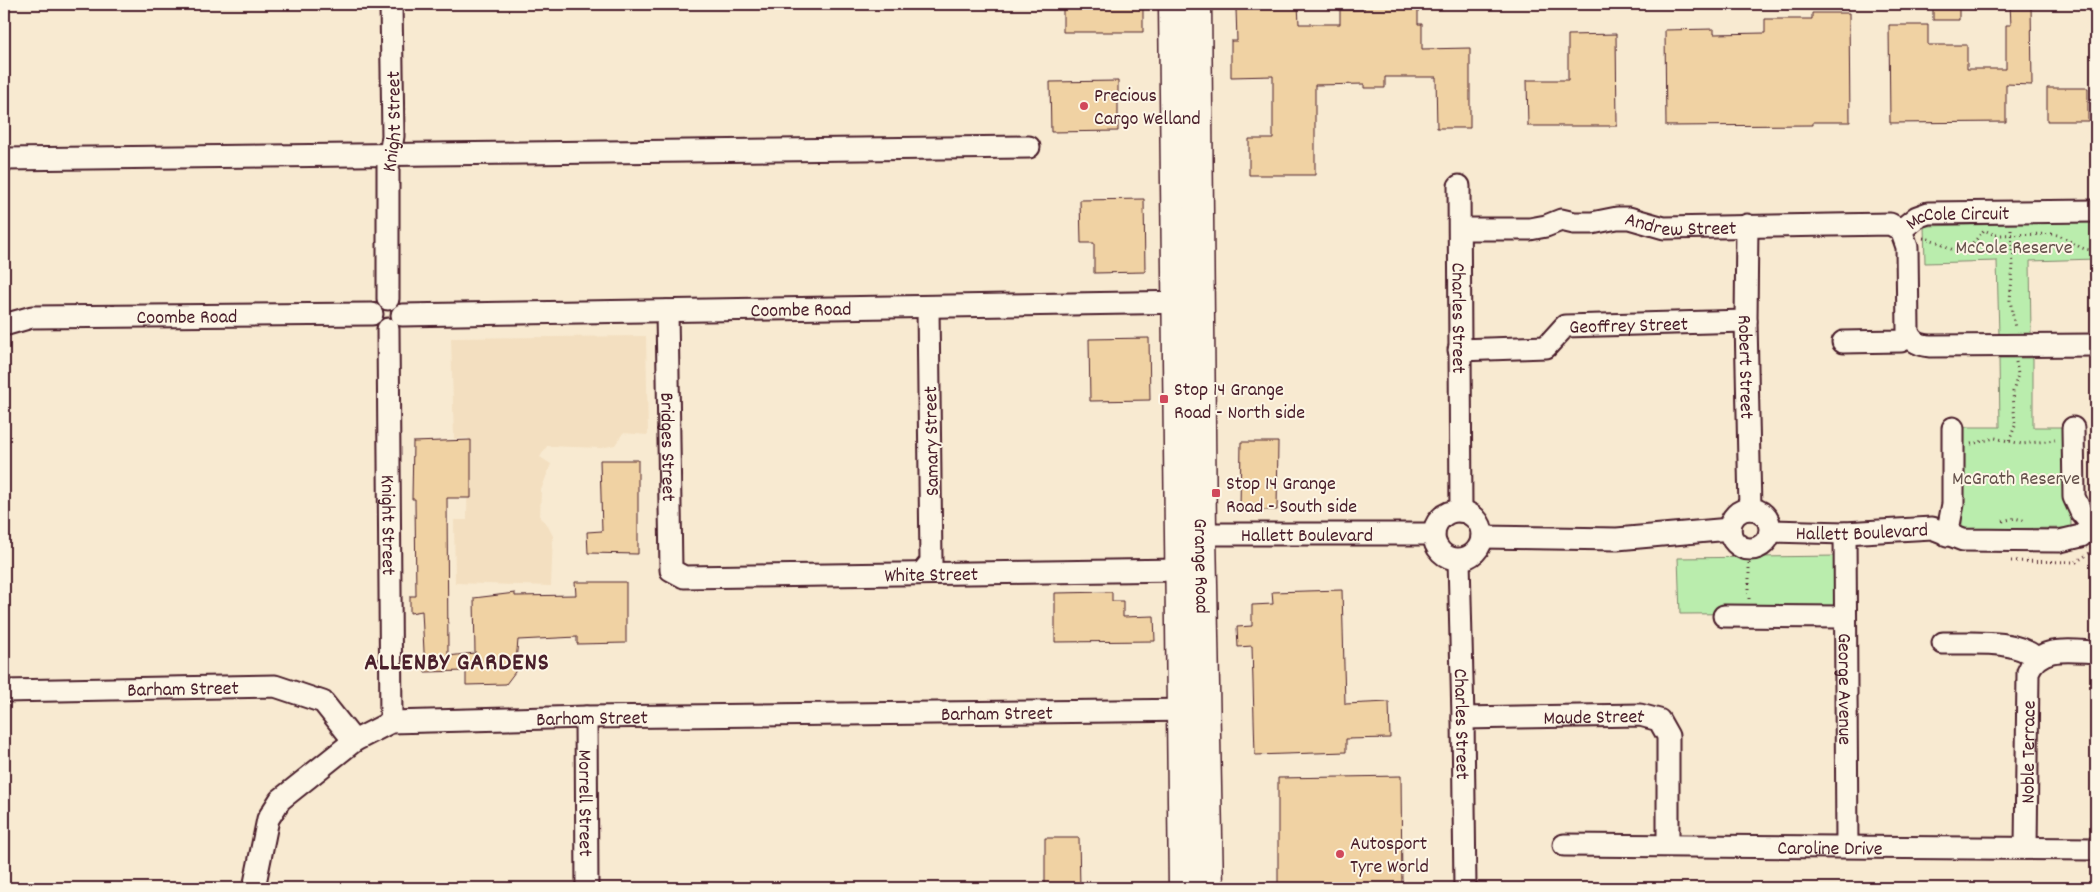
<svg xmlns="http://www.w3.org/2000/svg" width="2100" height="892" viewBox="0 0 2100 892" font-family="Dekko,sans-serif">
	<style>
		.built { fill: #f3dfc0 }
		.green { fill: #baedad; stroke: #82866c }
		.building { fill: #f0d2a3; stroke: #4a1f2b }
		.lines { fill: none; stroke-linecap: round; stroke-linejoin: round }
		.minor-casing { stroke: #4a1f2b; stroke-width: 25 }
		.major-casing { stroke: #4a1f2b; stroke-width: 31 }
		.path { stroke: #4a1f2b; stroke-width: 3; stroke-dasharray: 1 4; stroke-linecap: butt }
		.minor { stroke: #fcf5e5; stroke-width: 21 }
		.major { stroke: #fcf5e5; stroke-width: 28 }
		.poi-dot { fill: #d1495b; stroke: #fcf5e5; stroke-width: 2 }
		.labels { text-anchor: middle; stroke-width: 4; stroke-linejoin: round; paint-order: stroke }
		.poi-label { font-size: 20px; fill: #4a1f2b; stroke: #fcf5e5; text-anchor: start }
		.street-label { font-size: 20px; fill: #4a1f2b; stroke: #fcf5e5 }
		.park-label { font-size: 20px; fill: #66524c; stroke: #fcf5e5 }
		.district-label { font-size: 25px; font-weight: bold; letter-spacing: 1px; fill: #4a1f2b; stroke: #fcf5e5 }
	</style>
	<rect width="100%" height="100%" fill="#f8ead1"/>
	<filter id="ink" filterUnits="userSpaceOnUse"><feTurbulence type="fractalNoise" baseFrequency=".02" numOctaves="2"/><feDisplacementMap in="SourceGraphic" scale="10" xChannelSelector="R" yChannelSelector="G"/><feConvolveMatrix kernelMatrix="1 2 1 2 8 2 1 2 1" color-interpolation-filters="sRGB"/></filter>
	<g filter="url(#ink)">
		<path class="built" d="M646,336L648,435L623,433L615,445L601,448L547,446L540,457L551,464L541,490L540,518L547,524L553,536L551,586L455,583L454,520H467L468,438L454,439L451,338Z"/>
		<path class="green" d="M2096,222V259L2030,261L2031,334L1999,335L1997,261L1925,263L1924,226Z
			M1999,358H2033V427H2070L2071,528L1962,529L1961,427H2000Z
			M1837,556V613L1680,614L1678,558Z"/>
		<path class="building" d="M1063,4H1143V32H1063Z
			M1240,4H1298L1299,24H1340V10H1364V4H1418V24H1422V49L1470,48V128H1437L1436,77H1385V88H1364V84L1315,85V175H1249V139H1273V76L1231,77V41H1237L1236,9H1240Z
			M1933,4H1959V20H1933Z
			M2010,4H2031L2032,85L2006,84V122L1890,123L1889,25H1928V45H1967V69H2006V25H2011Z
			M1812,13H1849L1850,122H1813V125L1666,126L1665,30L1714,29V34L1765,33V19H1812Z
			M1616,34L1617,126H1528L1527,80H1568V35Z
			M1118,81V131L1051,132L1050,82Z
			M2047,88H2088V121H2047Z
			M1144,199L1145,272L1094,273V243H1081L1080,200Z
			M1149,338L1150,400L1090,401L1089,339Z
			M471,440V498H447L448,656L475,653L474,598L515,593V596L576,595L575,582H626V643L577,644V637L518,640L515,672L506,684L466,685V671L425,672L422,611L410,613V596H416L415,499H412L413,442Z
			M1241,442H1278L1277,510H1240Z
			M600,460H638V554L588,553L587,532L602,531Z
			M1342,590L1345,704L1389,702L1390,738L1346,739V752L1255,755L1252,646L1238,647L1237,627L1252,626V605L1273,604L1272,592Z
			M1112,592V601H1123V617L1154,616L1155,641L1055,642V593Z
			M1401,776L1402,888H1278V778Z
			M1045,838H1079L1080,888H1045Z"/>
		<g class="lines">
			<g class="minor-casing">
				<g id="minor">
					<path d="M4,159L1029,147"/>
					<path id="s1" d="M1459,186L1461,511"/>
					<path id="s2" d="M1747,225L1746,321L1750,509"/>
					<path id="s3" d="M1460,229H1530L1546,226L1561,220L1574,223H1592L1617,218H1629L1664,228L1890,224L1901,230L1907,247L1908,331C1911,342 1919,345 1930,346L2096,345"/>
					<path id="s4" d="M1901,230L1917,217L1928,213L2096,211"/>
					<path id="s5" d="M388,299V167L393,136L391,4"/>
					<path id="s6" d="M667,311L671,570L684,577L1180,570"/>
					<path id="s7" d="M402,315L1191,302"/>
					<path id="s8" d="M4,325L32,317L372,314"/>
					<path id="s9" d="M388,329L391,722"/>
					<path d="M1843,342L1901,341L1910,337"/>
					<path id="s10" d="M1459,350L1546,347L1565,326L1746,321"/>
					<path d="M2073,428L2074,497L2081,512L2093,526"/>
					<circle cx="1750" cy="529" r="20"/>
					<circle cx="1458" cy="535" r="24"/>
					<path id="s11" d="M1771,531L1845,533L1932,528L1963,540L2060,541L2081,536L2096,523"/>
					<path id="s12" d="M1845,533L1847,846"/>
					<path id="s13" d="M1186,534H1434"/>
					<path d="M1947,535L1953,504V428"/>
					<path d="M1482,537L1617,539L1730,529"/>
					<path id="s14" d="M1459,560L1463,718L1465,888"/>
					<path d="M922,573L931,562L928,307"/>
					<path d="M1724,616L1845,617"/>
					<path d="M1943,643C1974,644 2011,638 2037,658"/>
					<path id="s15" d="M4,691L275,686L323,702L354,741L391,722L586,717L1195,710"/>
					<path id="s16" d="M586,717L587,888"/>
					<path id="s17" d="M1463,718L1640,715L1659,720L1668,736V844"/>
					<path id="s18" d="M1564,845L2096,849"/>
					<path id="s19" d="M2026,848L2028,672C2039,644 2072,651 2096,652"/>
					<path d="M254,888L268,819L280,800L354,741"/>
				</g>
			</g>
			<g class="major-casing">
				<g id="major">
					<path d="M1173,4L1183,888"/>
					<path id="s20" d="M1197,4L1202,534L1209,888"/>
				</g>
			</g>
			<path class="path" d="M2011,230L2013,266L2010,300L2015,328
				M1923,238C1955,242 1954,269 1984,230L1995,235L2053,234C2071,237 2076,251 2096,250
				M2009,441L2015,426L2013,392L2018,374L2016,362
				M1971,444L1995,438L2022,444L2055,440
				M2003,521L2015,518L2026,521
				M2011,561L2076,562L2091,552
				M1749,599V550"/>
			<use href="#minor" class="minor"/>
			<use href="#major" class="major"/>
		</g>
	</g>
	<g class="poi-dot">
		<circle cx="1084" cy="106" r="5"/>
		<rect x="1159" y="394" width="10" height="10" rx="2.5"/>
		<rect x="1211" y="488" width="10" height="10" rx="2.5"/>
		<circle cx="1340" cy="854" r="5"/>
	</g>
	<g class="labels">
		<g class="poi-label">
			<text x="1094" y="101">Precious<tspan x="1094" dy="23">Cargo Welland</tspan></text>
			<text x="1174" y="395">Stop 14 Grange<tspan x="1174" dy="23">Road - North side</tspan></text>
			<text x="1226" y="489">Stop 14 Grange<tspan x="1226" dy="23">Road - South side</tspan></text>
			<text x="1350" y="849">Autosport<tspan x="1350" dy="23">Tyre World</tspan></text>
		</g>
		<g class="street-label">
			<text dy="7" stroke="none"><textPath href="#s5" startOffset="178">Knight Street</textPath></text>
			<text dy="7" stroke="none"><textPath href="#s3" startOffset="224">Andrew Street</textPath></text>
			<text dy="7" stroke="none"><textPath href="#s4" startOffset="61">McCole Circuit</textPath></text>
			<text dy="7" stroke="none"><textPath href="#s7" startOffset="399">Coombe Road</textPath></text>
			<text dy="7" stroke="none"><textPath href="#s8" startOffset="184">Coombe Road</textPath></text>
			<text dy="7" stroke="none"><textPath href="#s1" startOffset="132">Charles Street</textPath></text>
			<text dy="7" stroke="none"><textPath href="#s10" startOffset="179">Geoffrey Street</textPath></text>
			<text dy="7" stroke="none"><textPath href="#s2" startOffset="142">Robert Street</textPath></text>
			<text transform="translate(930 441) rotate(-91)" y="7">Samary Street</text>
			<text dy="7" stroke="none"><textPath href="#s6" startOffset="136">Bridges Street</textPath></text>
			<text dy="7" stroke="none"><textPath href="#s9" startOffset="196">Knight Street</textPath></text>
			<text dy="7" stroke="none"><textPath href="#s11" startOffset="91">Hallett Boulevard</textPath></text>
			<text dy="7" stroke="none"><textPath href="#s13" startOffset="121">Hallett Boulevard</textPath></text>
			<text dy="7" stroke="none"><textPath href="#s20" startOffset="562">Grange Road</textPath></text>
			<text dy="7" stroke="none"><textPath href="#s6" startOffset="521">White Street</textPath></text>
			<text dy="7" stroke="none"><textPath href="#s15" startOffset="179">Barham Street</textPath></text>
			<text dy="7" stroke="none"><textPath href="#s12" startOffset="156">George Avenue</textPath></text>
			<text dy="7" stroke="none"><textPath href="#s15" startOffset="1019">Barham Street</textPath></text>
			<text dy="7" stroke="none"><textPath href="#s15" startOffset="614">Barham Street</textPath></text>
			<text dy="7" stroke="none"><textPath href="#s17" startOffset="131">Maude Street</textPath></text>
			<text dy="7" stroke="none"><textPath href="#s14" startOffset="164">Charles Street</textPath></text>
			<text dy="7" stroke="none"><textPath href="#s19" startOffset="96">Noble Terrace</textPath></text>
			<text dy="7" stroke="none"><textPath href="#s16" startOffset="86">Morrell Street</textPath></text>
			<text dy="7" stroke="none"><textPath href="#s18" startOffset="266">Caroline Drive</textPath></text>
		</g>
		<g class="park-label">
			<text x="2014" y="253">McCole Reserve</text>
			<text x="2016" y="484">McGrath Reserve</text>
		</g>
		<g class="district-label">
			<text x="457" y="669">ALLENBY GARDENS</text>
		</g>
	</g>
	<rect width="2100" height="892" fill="none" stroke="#fcf5e5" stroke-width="20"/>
	<rect x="10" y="10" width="2080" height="872" fill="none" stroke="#4a1f2b" stroke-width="2" filter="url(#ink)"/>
</svg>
